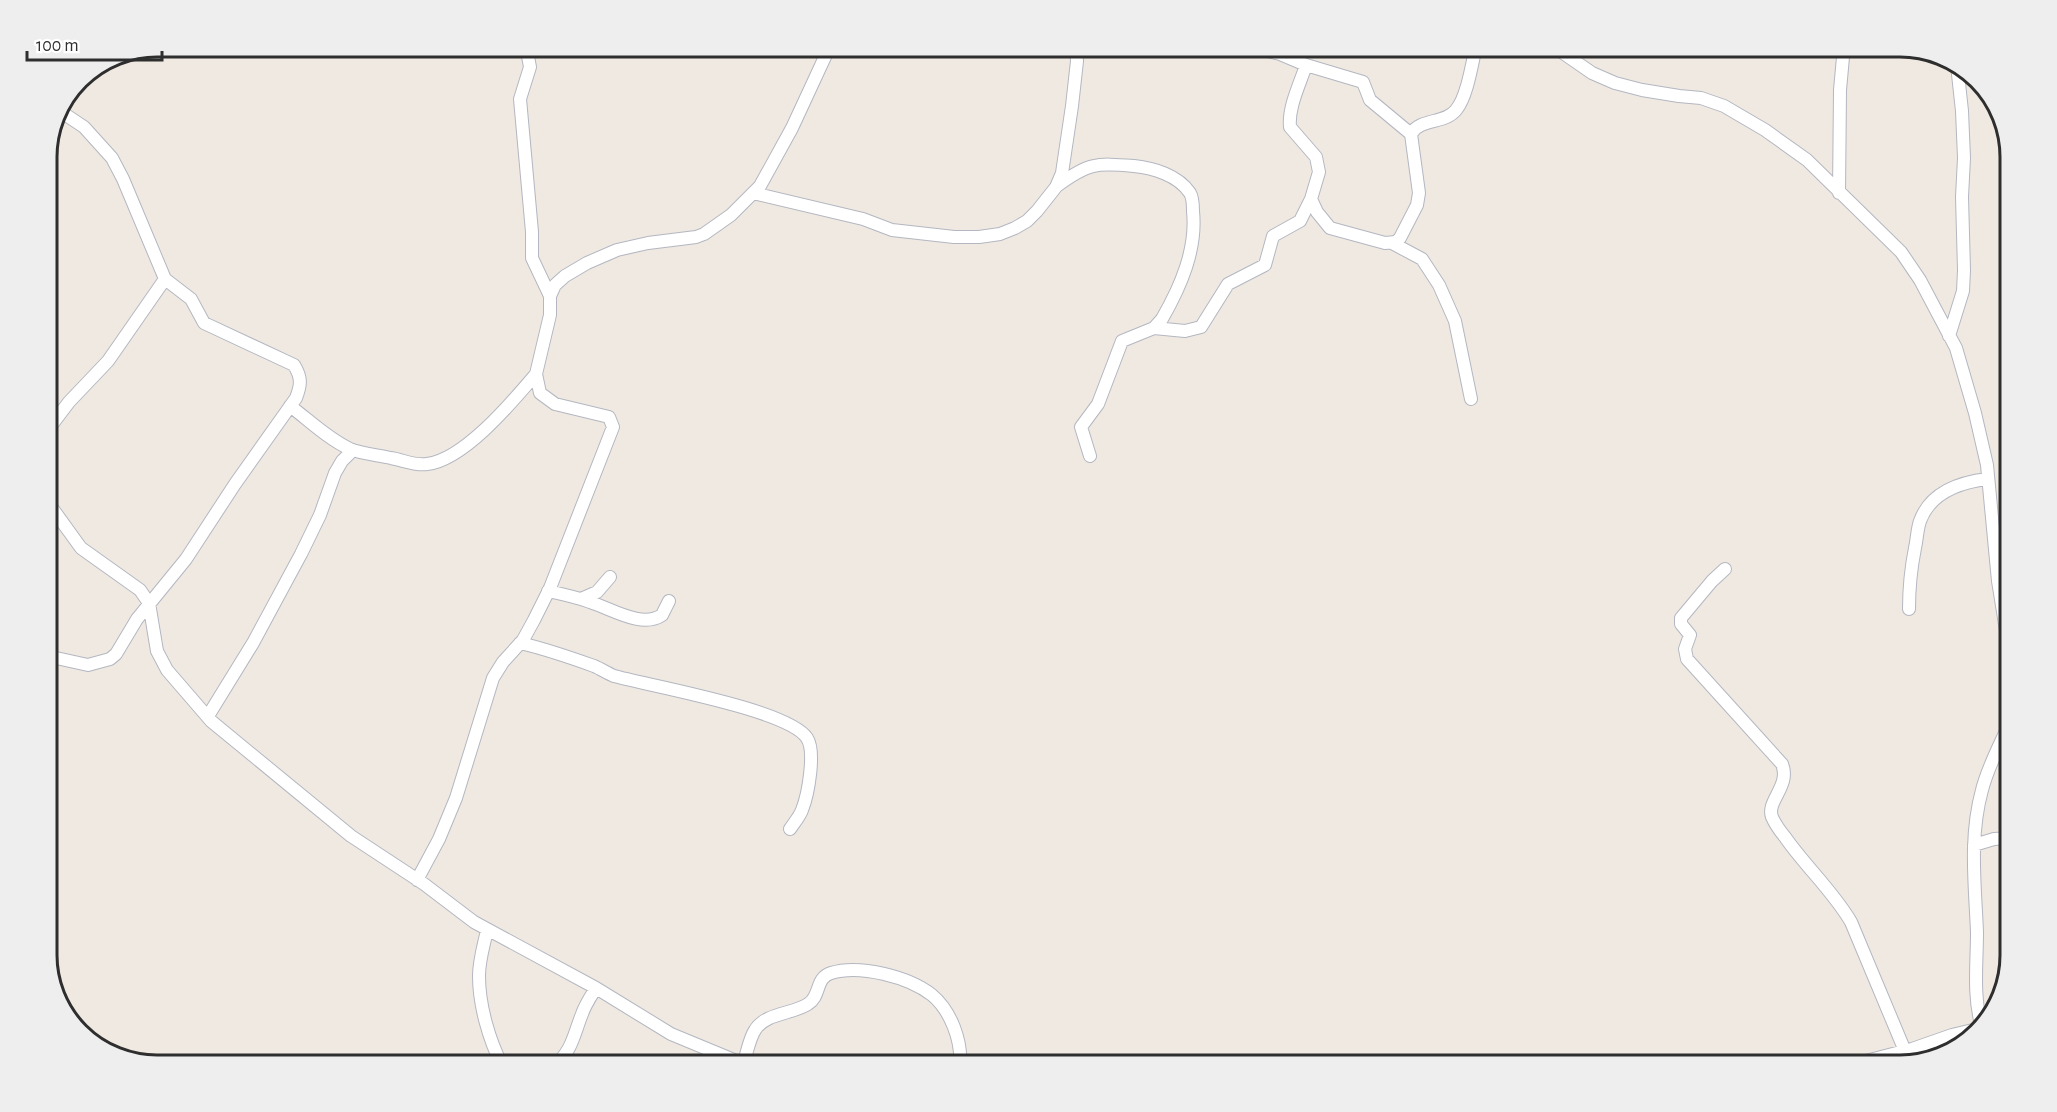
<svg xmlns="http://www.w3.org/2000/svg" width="2057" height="1112" viewBox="0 0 2057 1112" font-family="'Alegreya Sans',sans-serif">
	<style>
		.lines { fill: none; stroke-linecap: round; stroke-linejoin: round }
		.minor-casing { stroke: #b4b7c1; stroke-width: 14 }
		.minor { stroke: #fff; stroke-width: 12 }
		.rim { fill: none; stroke: #2e2e2e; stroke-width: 3 }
	</style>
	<rect width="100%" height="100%" fill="#efe9e1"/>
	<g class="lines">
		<g class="minor-casing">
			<path id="minor" d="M526,46L530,67L520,99L532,232V258L550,296
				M1247,46L1280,54L1306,65L1363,82L1370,100L1411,134
				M1553,46L1592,73L1615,83L1642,90L1679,96L1701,98L1724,106L1765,130L1807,160L1901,252L1920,280L1956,348L1975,413L1987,465L1998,581L2010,655
				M1057,186C1088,163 1095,163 1134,166C1153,168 1178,175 1190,193C1193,198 1193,205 1193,211C1197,249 1181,286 1162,319L1154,328L1122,341L1098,404L1081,427L1090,456
				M753,193L863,219L892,230L954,237H979L1000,234L1015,228L1027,221L1037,211L1056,187L1062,173L1072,106L1077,61L1076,46
				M1839,193L1840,90L1844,46
				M1311,199L1317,212L1330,228L1385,243L1396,242L1400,238L1417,205L1419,193L1411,134C1420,118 1445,124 1456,110C1467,97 1472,64 1476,46
				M1392,243L1422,259L1439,285L1455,321L1471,399
				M1154,328L1185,331L1201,327L1228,284L1265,265L1273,236L1300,221L1311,199L1319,172L1316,157L1290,127C1288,107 1300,84 1306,65
				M1949,336L1963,291L1964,270L1962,197L1964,158L1962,111L1957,65
				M290,406C309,420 328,439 350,449C363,454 378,455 391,458C403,460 415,466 427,464C464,460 513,401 536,374
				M47,431L69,402L108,361L165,279
				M47,501L81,548L140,590L149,603L157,651L167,670L211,721L351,836L424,884L474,922L596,988L671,1034L746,1065
				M1725,569L1712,581L1681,618V624L1690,635L1685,649L1687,659L1782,764C1791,786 1766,801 1772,817C1775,824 1780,831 1785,837C1805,866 1833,891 1851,922L1905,1051
				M548,591C562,594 576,597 590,602C610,608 642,629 662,615L669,601
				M581,599L597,592L610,577
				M1909,609C1909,588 1911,568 1915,548C1917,539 1917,530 1920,521C1931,491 1961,482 1988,479
				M520,643C546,649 569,657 594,666C601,669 607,673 614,676C651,686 789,710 807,738C816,752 808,795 802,810C800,816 794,823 790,829
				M47,656L88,665L110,659L116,654L137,619L186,559L235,484L296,398C301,385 302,378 294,365L204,323L191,299L165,279L123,179L112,158L84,127L63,113
				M208,716L253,643L301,554L320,515L335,473L342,461L353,450
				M1974,845L1994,839L2010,838
				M417,880L439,839L456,798L493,678L503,662L523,640L534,620L550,588L613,427L609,417L555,404L540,393L536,374L550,315V296L555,285L565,276L587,263L617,250L648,243L696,237L704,234L731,215L760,186L792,128L830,46
				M487,930C484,945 479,960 479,976C479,1005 489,1040 502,1065
				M1981,1024C1973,994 1977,963 1977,932C1975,884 1969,837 1982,790C1988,766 2000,745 2010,722
				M97,1044L116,1056
				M743,1064C747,1054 749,1039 755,1030C765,1013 793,1014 808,1004C821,996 815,978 831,973C860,964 909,977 932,995C951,1011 962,1041 960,1065
				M555,1065C572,1051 574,1034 582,1014C585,1005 591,996 596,988
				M1854,1065L1862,1062L1912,1049L1952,1035L1977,1029"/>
		</g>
		<use href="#minor" class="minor"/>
	</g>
	<path d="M0 0H2057V1112H0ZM157 57H1900A100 100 0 0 1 2000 157V955A100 100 0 0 1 1900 1055H157A100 100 0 0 1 57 955V157A100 100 0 0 1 157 57Z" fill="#eee" fill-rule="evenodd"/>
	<path class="rim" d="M157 57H1900A100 100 0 0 1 2000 157V955A100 100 0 0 1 1900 1055H157A100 100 0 0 1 57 955V157A100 100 0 0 1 157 57Z"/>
	<path d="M27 51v9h135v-9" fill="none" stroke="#2e2e2e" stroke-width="3"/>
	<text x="36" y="51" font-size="18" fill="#2e2e2e" stroke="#ffffff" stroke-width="4.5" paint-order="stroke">100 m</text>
</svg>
